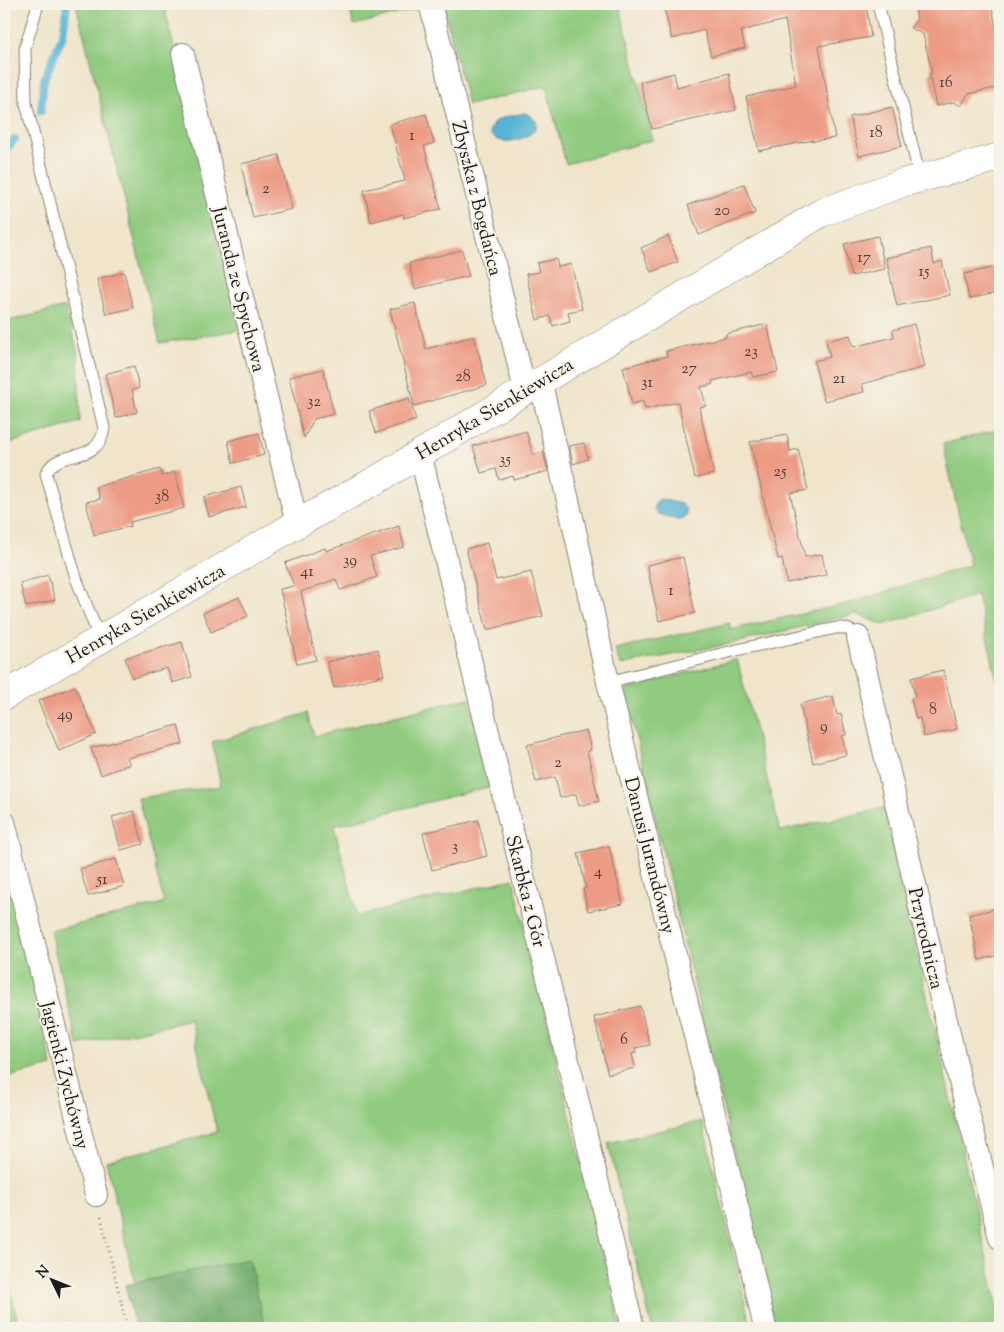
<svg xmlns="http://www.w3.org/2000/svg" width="1004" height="1332" viewBox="0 0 1004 1332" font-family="'Sorts Mill Goudy',serif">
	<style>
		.green { fill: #90cb7f; stroke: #56744e }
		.forest { fill: #74af6e; stroke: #486645 }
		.water { fill: #57b5d6; stroke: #3a6879 }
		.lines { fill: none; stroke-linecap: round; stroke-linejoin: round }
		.stream { stroke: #57b5d6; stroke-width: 8 }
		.building { fill: #ed9b84 }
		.service-casing { stroke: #868074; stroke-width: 13 }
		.minor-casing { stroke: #868074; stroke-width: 24 }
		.tertiary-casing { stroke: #868074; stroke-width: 29 }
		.path { stroke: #868074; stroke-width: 3; stroke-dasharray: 1 4; stroke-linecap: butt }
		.service { stroke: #fff; stroke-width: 11 }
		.minor { stroke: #fff; stroke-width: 22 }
		.tertiary { stroke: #fff; stroke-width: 28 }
		.labels { text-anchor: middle; stroke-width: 4; stroke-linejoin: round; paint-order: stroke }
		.number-label { font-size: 16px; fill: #503c36 }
		.street-label { font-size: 19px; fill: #1c1c1c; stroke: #f7f3e8 }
	</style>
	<rect width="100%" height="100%" fill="#f7f3e8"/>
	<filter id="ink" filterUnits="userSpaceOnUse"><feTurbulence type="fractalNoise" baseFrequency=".02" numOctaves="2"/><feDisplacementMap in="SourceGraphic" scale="10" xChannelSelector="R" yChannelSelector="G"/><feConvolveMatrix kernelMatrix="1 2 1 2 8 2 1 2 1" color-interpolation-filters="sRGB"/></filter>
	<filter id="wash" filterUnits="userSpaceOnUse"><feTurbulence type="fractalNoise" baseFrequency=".0096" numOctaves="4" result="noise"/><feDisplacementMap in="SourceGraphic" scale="20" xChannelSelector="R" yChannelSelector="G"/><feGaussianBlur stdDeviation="1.12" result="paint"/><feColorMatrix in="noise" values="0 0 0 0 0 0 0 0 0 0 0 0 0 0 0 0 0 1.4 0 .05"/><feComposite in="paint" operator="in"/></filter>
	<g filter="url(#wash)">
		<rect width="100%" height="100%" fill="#f0e5cb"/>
		<path class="green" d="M76,4H164L239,330L160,343Z
			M348,4H437L354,25Z
			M443,4H619L653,140L566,164L546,86L468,105Z
			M65,307L78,353L80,422L4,445V322Z
			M1000,429V693L977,595L883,625L856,614L734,643L620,665L615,649L730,623V630L850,603L970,565L943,444Z
			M737,659L780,831L884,808L1000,1316V1328H775L625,690Z
			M469,698L492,786L334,826L357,916L513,879L621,1328H265L249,1260L135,1283L106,1161L217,1132L191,1020L78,1045L50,931L164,903L138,798L221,786L212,742L308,713L314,736Z
			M12,887L52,1066L4,1078V895Z
			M702,1121L751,1328H652L608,1143Z
			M4,1261L19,1328H4Z"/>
		<path class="forest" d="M249,1259L265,1328H135L125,1285Z"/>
		<path class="water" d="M525,113C562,129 499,155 489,132L494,122L505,117Z
			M660,499L681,504L686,509V516L678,520L658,514L655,511C653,506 655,502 660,499Z"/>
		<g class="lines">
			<path class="stream" d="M41,111L44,79L63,35L67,4
				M4,152L15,139"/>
		</g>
		<g id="blocks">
			<path class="building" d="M663,4H821L822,7L841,4H866L871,37L819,46L835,138L813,141V140L759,151L746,97L796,85L785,20L741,31L745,48L711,56L704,30L672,39Z
				M932,4H991L1000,45V87L968,94L961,106L954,102L936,106L929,74L932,73L923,34L910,28L917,19L915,8Z
				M674,73L677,87L729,73L736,110L652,129L640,82Z
				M892,107L902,146L859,156L850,117Z
				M426,114L434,143L424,146L441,209L404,218L403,214L371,222L364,190L405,181L390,124Z
				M279,155L292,209L253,218L241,164Z
				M744,184L755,213L699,235L688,205Z
				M668,236L678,262L651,272L641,248Z
				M878,236L885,269L851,276L844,244Z
				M931,248L934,264L942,261L950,295L897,306L886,258Z
				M462,250L469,276L415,289L409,263Z
				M556,259L558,267L571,264L582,309L568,312L570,321L553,326L550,316L537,320L526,274L539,272L537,263Z
				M1000,266V292L969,299L964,274Z
				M124,272L133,308L106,314L97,279Z
				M415,303L426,349L474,336L487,385L414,406L390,309Z
				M767,324L778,372L753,377L751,372L712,381L713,384L701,387L706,406L699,407L714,474L695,478L678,402L645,409L643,401L632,404L623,367L667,356L666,351L726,337V334Z
				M914,324L925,367L862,384L864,392L824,401L814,361L830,357L826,341L850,335L853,347L894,337L893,330Z
				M134,366L139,388L132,390L137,412L116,418L105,374Z
				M323,369L334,414L314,419L304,438L289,377Z
				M409,398L416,420L376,433L369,411Z
				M526,431L533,455L543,452L548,471L514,480L513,476L499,480L496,469L481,473L473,446Z
				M259,433L264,455L233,463L228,441Z
				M787,435L790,451L798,449L808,490L790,493L805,557L822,554L826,575L787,583L782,558L778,559L750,442Z
				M584,443L588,459L573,464L569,446Z
				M160,469L162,476L175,472L184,508L130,522L131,526L94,535L86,502L100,499L96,487Z
				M241,487L246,507L209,517L204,497Z
				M399,526L404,547L370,556L377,577L340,590L336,579L301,592L316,660L297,664L280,589L294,586L285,563L325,548L326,551Z
				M487,543L496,580L531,572L543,616L487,630L466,549Z
				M683,557L695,613L659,621L647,565Z
				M48,575L55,600L26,607L20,583Z
				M239,597L248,616L211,632L203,613Z
				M182,642L192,677L172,683L167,668L132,678L125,658Z
				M378,649L384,675L334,688L327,662Z
				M943,670L957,729L924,737L920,718L916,719L911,698L915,697L911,678Z
				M75,686L96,734L59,751L38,701Z
				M833,696L837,715L841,714L846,735L842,736L846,755L813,763L800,704Z
				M178,725L183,744L127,758L130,764L101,775L91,748Z
				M586,730L591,750L587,751L599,801L579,806L576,794L560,798L555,777L536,782L527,745Z
				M134,811L143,844L121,850L112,817Z
				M478,820L487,856L432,870L423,833Z
				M609,846L623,904L588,911L583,888H586L578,853Z
				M116,859L124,886L88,896L80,869Z
				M998,908L1000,919V955L979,960L969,915Z
				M640,1006L650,1045L635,1048L636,1053L632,1054L635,1068L608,1074L594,1017Z"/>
		</g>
	</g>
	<g filter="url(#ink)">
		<use href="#blocks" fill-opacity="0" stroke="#868074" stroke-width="1"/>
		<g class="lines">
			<g class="service-casing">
				<path id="service" d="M38,4L25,48L26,103L104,428C99,467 57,446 46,474L76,578L100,640
					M878,4L920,178
					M608,682L737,650L836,628C846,627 851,630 858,637"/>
			</g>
			<g class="minor-casing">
				<path id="minor" d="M431,7L525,390
					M183,54L297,524
					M540,380L573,522L608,682L747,1247L765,1328
					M420,453L633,1328
					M858,637L960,1081L1000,1238
					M4,822L96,1195"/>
			</g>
			<g class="tertiary-casing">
				<path id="tertiary" d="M4,696L297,524L378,479L821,213L902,183L1000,157"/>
			</g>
			<path class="path" d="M101,1217L127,1328"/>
			<use href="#service" class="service"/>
			<use href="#minor" class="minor"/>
			<use href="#tertiary" class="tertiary"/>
		</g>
	</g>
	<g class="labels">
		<g class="number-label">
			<text x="946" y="87">16</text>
			<text x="876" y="137">18</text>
			<text x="412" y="140">1</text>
			<text x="266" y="193">2</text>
			<text x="722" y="215">20</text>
			<text x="864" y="262">17</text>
			<text x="924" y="276">15</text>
			<text x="751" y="356">23</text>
			<text x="689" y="373">27</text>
			<text x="463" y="381">28</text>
			<text x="839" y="383">21</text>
			<text x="647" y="387">31</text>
			<text x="314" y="406">32</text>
			<text x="505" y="464">35</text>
			<text x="780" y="476">25</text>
			<text x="162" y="501">38</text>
			<text x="350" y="565">39</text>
			<text x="307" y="576">41</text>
			<text x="671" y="595">1</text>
			<text x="933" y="714">8</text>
			<text x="65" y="719">49</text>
			<text x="824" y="731">9</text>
			<text x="558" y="767">2</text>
			<text x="455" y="851">3</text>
			<text x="598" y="876">4</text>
			<text x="102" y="884">51</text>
			<text x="624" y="1044">6</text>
		</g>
		<g class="street-label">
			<text transform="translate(478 198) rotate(76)" y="7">Zbyszka z Bogdańca</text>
			<text transform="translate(240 289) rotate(76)" y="7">Juranda ze Spychowa</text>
			<text transform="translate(494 408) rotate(-31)" y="7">Henryka Sienkiewicza</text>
			<text transform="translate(145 613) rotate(-30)" y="7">Henryka Sienkiewicza</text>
			<text transform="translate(651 855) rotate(76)" y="7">Danusi Jurandówny</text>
			<text transform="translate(527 891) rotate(76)" y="7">Skarbka z Gór</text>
			<text transform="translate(927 938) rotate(77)" y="7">Przyrodnicza</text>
			<text transform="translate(66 1075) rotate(76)" y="7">Jagienki Zychówny</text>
		</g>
	</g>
	<rect width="1004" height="1332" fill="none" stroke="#f7f3e8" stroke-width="20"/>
	<g transform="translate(52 1280) rotate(313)" stroke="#f7f3e8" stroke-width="4" paint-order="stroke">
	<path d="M0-4L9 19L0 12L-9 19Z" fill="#1c1c1c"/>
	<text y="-8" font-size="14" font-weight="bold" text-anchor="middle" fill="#1c1c1c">N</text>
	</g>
</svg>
